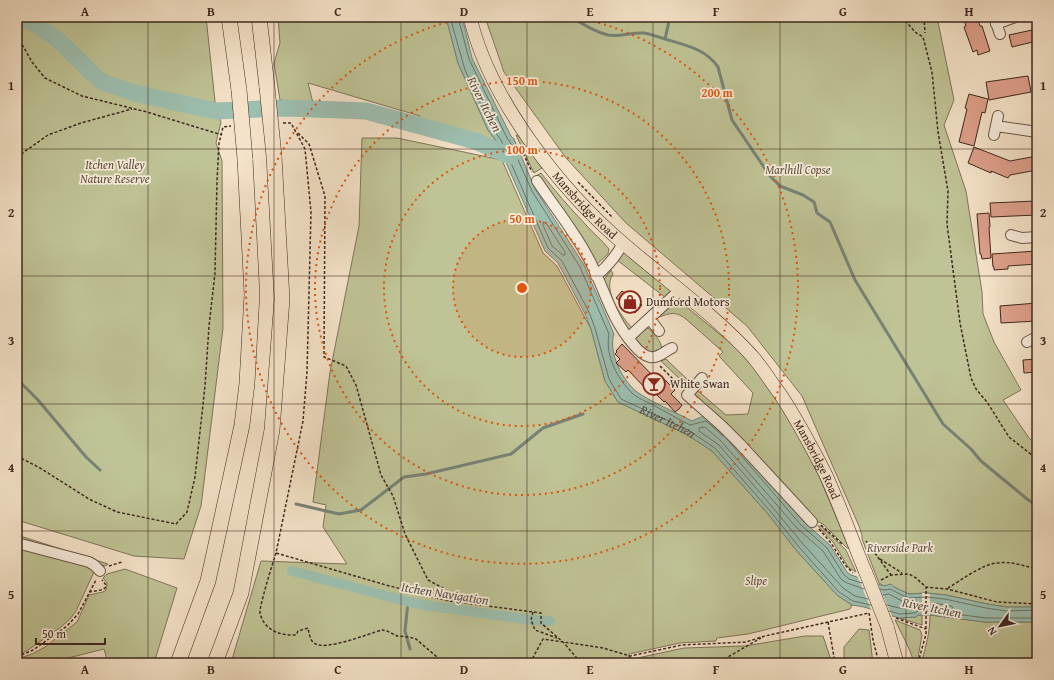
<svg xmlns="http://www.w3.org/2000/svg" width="1054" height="680" viewBox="0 0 1054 680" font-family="'Gentium Book Plus',serif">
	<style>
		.green { fill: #bfc395; stroke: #7f755a }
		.water { fill: #9dbfb0; stroke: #778276 }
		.pier { fill: #f5e3c9 }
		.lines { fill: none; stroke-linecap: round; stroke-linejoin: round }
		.shore { stroke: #6e7368; stroke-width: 1 }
		.stream { stroke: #778276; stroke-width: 3 }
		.canal { stroke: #9dbfb0; stroke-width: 10 }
		.river { stroke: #9dbfb0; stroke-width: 17 }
		.building { fill: #dfa18c; stroke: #3f271f }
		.minor-casing { stroke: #6c564a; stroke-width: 12 }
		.major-casing { stroke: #3f271f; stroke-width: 14 }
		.highway-casing { stroke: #3f271f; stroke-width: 16 }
		.path { stroke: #3f271f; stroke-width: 1.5; stroke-dasharray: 3 2; stroke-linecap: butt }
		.minor { stroke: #f8eddc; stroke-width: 10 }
		.major { stroke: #f5e3c9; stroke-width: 13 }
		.highway { stroke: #f5e3c9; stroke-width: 15 }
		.major-bridge-casing { stroke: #3f271f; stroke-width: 14; stroke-linecap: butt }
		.highway-bridge-casing { stroke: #3f271f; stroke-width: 16; stroke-linecap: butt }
		.major-bridge { stroke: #f5e3c9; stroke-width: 13 }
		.highway-bridge { stroke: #f5e3c9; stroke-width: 15 }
		.grid { fill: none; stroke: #3f271f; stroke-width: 1; stroke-opacity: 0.55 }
		.ring { fill: none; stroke: #e0560d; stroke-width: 2; stroke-dasharray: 2 4 }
		.labels { text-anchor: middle; stroke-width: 3.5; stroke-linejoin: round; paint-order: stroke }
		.park-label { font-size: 12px; font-style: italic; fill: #5f4e3c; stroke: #f8eddc }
		.street-label { font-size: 12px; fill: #3f271f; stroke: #f8eddc }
		.poi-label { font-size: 12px; fill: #3f271f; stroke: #f8eddc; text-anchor: start }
		.water-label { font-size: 13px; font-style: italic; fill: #564d43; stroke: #f8eddc }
		.centre { fill: #e0560d; stroke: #f8eddc; stroke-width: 2 }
		.ring-label { font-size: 12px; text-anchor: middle; font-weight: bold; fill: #e0560d; stroke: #f8eddc; stroke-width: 3.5; stroke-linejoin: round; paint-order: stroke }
		.neatline { fill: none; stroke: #3f271f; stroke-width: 1.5 }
		.grid-label { font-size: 13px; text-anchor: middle; font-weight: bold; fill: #3f271f }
	</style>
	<rect width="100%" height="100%" fill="#f5e3c9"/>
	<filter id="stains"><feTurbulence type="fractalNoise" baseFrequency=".005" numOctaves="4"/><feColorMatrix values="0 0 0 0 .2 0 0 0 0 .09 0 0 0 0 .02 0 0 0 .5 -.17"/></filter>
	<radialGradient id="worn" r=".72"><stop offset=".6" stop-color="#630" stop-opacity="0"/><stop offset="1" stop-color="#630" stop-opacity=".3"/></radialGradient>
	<path class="green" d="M17,17H206L216,111L221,122L216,143L222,161L223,328L201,506L184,559L134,556L17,520Z
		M278,17H446L458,63L462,72L488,130L497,142V143L487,139L419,123L420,116L308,83L313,103L280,100L274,63L280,43Z
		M485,17H937L954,100L944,125L966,191L982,292L983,314L994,342L1021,390L1003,400L1029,438L1037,446V607H1007L987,604L946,595L927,593L908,594L894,587L884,586L879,583L862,539V535L859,526L802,396L747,326L626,223L566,158L504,72Z
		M516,135L520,137L542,168L534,173Z
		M362,138H397L502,160L543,253L557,266L591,329L605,381L618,402L686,434L712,451L768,514L796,550L837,595L852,605L850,609L748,634L717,638L716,641L680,643L629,654L628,660L684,648L745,646L805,636H823L830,657L829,663H231L261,561L347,564L323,527L326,505L313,502L330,372L359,226Z
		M541,173C555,191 570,208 586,225C593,233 602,240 609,249L608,254L595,266L538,180L536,176Z
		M623,253H626L672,291L666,298L617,260Z
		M611,270L613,274C602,290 621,316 632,328L627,332L603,281Z
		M673,304H682L689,309L734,346L756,368L792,423L819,476L849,548H847L823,524L811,518L739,436L695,395L694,393L697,390L726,415L748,414L753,393L719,356L723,352L686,319C675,311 671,313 659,317Z
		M648,328C654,333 661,341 662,349C650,357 641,347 633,339Z
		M666,359L689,381L687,384H685L661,361Z
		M818,526H821L846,550L856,572L848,567L833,542Z
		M17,535L108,564L105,566L60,551L17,540Z
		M17,546L92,566L94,572L76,611L71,618L61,627L28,650L17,656Z
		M125,569L177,588L154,663H108L104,649L48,663H17V659L32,654L45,647L77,622L89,595L103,592L106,590L107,583L103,578L107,574Z
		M918,615H922V625L899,618L916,617Z
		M930,615L985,622H1037V663H921C926,647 930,632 930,615Z
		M895,620L920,630L922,635L917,663H914C910,648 902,635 895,620Z
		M859,629L869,630L873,663H844V647Z"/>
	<path class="water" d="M446,17H462L472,58L511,136L514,139L535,189L584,265L614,334C608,352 622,380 637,392C651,402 675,412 692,421L706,415L727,434L804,522L830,545L847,572L851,575L884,586L891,584L894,587L909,594L927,593L946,595L987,604L1007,607H1037V622H985L930,615H918L916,617L899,618L864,607L852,605L837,595L796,550L768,514L712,451L686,434L618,402L605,381L591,329L585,314L558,263L545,251L497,142L488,130L462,72L458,63Z"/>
	<path class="pier" d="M857,575L877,582L893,618L872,612Z
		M922,593L930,594V615H922Z"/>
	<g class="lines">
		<g class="shore">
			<path id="s1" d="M450,17L465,70L491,127L501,140L548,248L562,261L589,312L595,328L609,379L621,399L688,430L715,448L771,512L799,547L839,592L853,601L871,605"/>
			<path d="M458,17L469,59L507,138L510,142L532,191L580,267L609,334C605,355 617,379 633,394C639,399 648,402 655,406C666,412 678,419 690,425L706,421L723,436"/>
			<path d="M544,222L546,223L565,252V255H563L552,246L543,225Z"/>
			<path d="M726,438L801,525L827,548L844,575L849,579L862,583"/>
			<path d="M864,589L847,583L841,579L823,551L797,528L721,441L705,427L699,428V431L719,445L774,509L803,544L843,588L855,596L868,599"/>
			<path d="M880,589L884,590L890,589L908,598L927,597L945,599L986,608L1006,611L1037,610"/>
			<path d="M883,595L889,594L906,603H915L916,605C909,612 896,607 887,605"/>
			<path d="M934,603L951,606L953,608L951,610L933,607L931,605Z"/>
			<path d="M889,611L900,614L914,613L918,611H931L986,618H1037"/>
		</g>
		<path class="stream" d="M572,17C582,24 595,32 608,35C620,37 632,32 644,33C651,34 658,37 665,39C685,45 706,49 718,67L732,120L770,176L780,186L803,195L814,202L817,213L830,222L855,280L943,424L971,449L981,461L1027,499L1037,506
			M665,39L670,17
			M17,379L38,400L86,457L100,470
			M296,504L339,514L361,510L404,477L426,474L511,454L543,428L583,414
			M408,602L405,631L410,649"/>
		<path class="canal" d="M292,571L417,604L531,620L550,621"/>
		<path class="river" d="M17,18L32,22L56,38L93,74L102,82L138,94L216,111L285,108L366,111L475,141L510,156"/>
	</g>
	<path class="building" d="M963,17H977L980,26H982L990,51L978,55L977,50L973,52L964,27L966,26Z
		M1037,29V41L1012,47L1009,35Z
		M1028,76L1031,92L989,100L986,82Z
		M969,94L988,99L985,113L982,112L974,146L959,142L967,109L965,108Z
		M974,147L1010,161L1037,156V170L1010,175L1008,178L991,171V173L968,163Z
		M1036,201L1037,215L991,217L990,203Z
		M989,213L990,227H989L991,258L982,259L981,254H980L977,214Z
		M1037,251V264L1008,266V269L994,270V267H993L992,254Z
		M622,291L642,305L635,313L616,298Z
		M1037,303V321L1001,323L1000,306Z
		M622,344L654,377L658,373L675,390L671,394L682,405L679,409L675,412L665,401L664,402L656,394L654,396L649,390L648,391L628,370L626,372L616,363L620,359L615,354L617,352L616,351Z
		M1037,359V372L1024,373L1023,360Z"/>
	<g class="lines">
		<g class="minor-casing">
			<path id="minor" d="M994,17L1000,34
				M996,24L1015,17
				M996,126L1037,132
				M994,135L998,116
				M537,181C553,205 571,227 585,252C604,284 608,315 633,344C637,349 643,356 650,357C657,359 665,351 672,348
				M1011,235L1022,238L1037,237
				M596,276C608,266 616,257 623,243
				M650,319L659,331
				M628,338L680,290
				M1027,342L1037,337
				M702,378L687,395L722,426L740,444L812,522
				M17,543L89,562L94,565L100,571"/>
		</g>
		<g class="major-casing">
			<g id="major">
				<path id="s2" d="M470,17C489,99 561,191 625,245C668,282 715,315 753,357C763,369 771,382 780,394C797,419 811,446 825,473C840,505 852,540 866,573"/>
				<path d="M887,626L897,663"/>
			</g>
		</g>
		<g class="highway-casing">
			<path id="highway" d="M229,17L239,90
				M259,17L267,87
				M178,663L208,581L242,425L247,383L252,294L245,159
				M215,663L241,593L272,430L282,299L274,156"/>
		</g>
		<path class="path" d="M902,17L915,32L923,37L932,72L938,132L948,191L947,224L960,323L971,378L976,389L987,402L1009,437L1037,459
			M924,17L925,33
			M17,43L23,46L32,62L45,78L82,96L147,112L222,135
			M283,123H291L305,149L311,212L307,372L303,421L276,553L386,585L449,601L541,613V623L564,643L581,663
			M298,133L309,144L325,196L324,357L346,366L356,385L381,475L393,496L405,534L428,580L443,588L449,601
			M521,149L532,172
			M17,157L48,135L81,123L132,109
			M578,182L613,218
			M660,366L681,387
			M17,456L40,468L89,499L117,512L176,524L187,512L195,477L205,386L209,326L215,273L217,181L219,143L223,127L231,126
			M821,525L842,544
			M819,529L831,543L845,565L853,573
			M866,541L891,575
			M276,553C273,562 259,607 260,613C264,630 280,636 296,635L298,631L308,628C309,633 310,640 314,643C324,652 370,633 382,630L387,631L397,636L409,637L416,639L444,663
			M880,559L902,573
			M109,566L122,562
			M881,580L891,575L909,574L916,578L926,587L947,589L997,602L1037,604
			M948,588C961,580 983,564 997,563C1011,561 1024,566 1037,569
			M89,592L101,590L105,588L106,585L102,580
			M533,612L531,620L535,630L557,638
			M869,613L873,640L879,663
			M896,618L926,629
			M828,622L835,663
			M630,656L632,663
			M17,657L33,650L67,626L78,614L96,580
			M530,663L543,639L603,648L630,656L682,645L746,642L765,636L869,613
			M721,663L726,658L761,638
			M918,663L926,634V587"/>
		<use href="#minor" class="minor"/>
		<use href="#major" class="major"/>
		<use href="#highway" class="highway"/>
		<g class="major-bridge-casing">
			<path id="major-bridge" d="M866,573L887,626"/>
		</g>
		<g class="highway-bridge-casing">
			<path id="highway-bridge" d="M267,87L274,156
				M239,90L245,159"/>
		</g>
		<use href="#major-bridge" class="major-bridge"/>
		<use href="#highway-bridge" class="highway-bridge"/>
	</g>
	<path class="grid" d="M148,17V663M274,17V663M401,17V663M527,17V663M653,17V663M780,17V663M906,17V663M17,149H1037M17,276H1037M17,404H1037M17,531H1037"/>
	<circle cx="522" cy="288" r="69" fill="#e0560d" fill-opacity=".12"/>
	<g class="ring">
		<circle cx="522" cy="288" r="69"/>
		<circle cx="522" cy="288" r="138"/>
		<circle cx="522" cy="288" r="207"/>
		<path d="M575 17A276 276 0 1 1 469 17"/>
	</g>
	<defs>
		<g id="shop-ring" transform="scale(1.15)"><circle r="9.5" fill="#f8eddc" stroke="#8f2418" stroke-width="1.5"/><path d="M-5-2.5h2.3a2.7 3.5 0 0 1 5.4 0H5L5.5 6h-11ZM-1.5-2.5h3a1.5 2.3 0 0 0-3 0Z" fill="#8f2418"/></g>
		<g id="bar-ring" transform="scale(1.15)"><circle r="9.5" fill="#f8eddc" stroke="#8f2418" stroke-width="1.5"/><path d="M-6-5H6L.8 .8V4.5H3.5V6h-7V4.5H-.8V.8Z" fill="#8f2418"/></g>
	</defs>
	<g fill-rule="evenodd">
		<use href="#shop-ring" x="630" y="302"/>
		<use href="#bar-ring" x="654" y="384"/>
	</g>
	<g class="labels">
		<g class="park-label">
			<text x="115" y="169">Itchen Valley<tspan x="115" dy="14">Nature Reserve</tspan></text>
			<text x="798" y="174">Marlhill Copse</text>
			<text x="900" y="552">Riverside Park</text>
			<text x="756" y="585">Slipe</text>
		</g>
		<g class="street-label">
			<text dy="4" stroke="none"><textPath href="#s2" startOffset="223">Mansbridge Road</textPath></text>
			<text dy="4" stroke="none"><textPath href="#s2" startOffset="571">Mansbridge Road</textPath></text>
		</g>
		<g class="poi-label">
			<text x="646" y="306">Dumford Motors</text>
			<text x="670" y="388">White Swan</text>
		</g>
		<g class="water-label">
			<text transform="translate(485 104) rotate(63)" y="5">River Itchen</text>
			<text dy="5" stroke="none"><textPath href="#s1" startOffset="474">River Itchen</textPath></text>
			<text transform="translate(445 593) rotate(9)" y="5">Itchen Navigation</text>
			<text transform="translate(932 607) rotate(11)" y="5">River Itchen</text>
		</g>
	</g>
	<circle cx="522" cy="288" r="6" class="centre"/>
	<g class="ring-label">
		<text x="522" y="85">150 m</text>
		<text x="717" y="97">200 m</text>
		<text x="522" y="154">100 m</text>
		<text x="522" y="223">50 m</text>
	</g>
	<rect width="1054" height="680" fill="none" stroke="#f5e3c9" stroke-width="44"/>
	<g transform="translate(1000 626) rotate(237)" stroke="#f8eddc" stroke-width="3" paint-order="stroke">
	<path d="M0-3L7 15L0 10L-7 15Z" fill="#3f271f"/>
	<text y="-6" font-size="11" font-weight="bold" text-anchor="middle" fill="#3f271f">N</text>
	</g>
	<path d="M36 638v6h69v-6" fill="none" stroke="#3f271f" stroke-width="2"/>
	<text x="42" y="638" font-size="12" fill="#3f271f" stroke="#f8eddc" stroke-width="3" paint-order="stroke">50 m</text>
	<rect x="22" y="22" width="1010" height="636" class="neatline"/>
	<g class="grid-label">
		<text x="85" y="16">A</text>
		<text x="211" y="16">B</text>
		<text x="338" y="16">C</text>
		<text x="464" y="16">D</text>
		<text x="590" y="16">E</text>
		<text x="716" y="16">F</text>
		<text x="843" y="16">G</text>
		<text x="969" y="16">H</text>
		<text x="11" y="90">1</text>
		<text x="1043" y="90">1</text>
		<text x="11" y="217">2</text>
		<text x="1043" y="217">2</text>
		<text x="11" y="345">3</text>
		<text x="1043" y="345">3</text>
		<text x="11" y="472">4</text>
		<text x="1043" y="472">4</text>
		<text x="11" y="599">5</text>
		<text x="1043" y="599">5</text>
		<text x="85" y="674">A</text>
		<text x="211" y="674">B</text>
		<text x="338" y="674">C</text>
		<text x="464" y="674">D</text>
		<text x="590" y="674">E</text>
		<text x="716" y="674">F</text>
		<text x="843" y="674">G</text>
		<text x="969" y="674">H</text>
	</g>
	<rect width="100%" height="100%" filter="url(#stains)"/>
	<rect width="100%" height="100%" fill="url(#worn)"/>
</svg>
